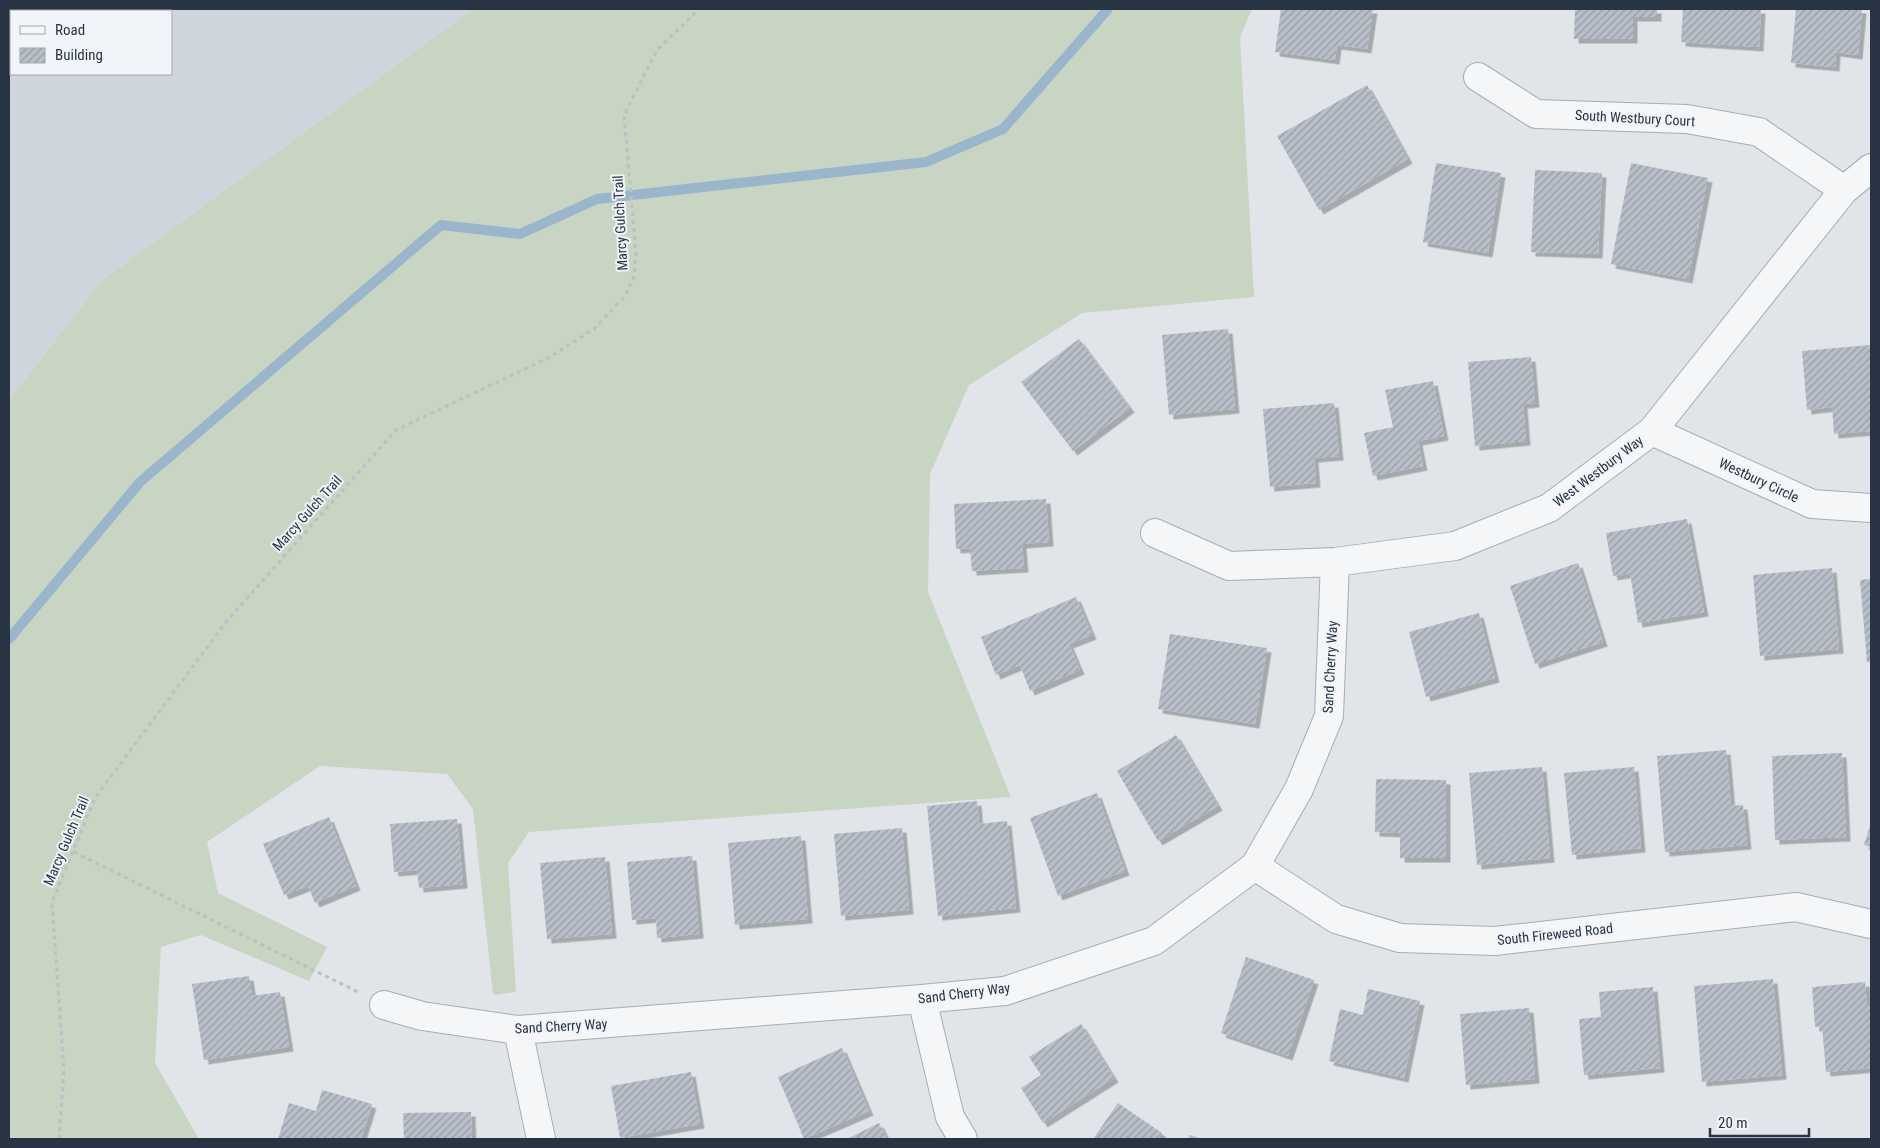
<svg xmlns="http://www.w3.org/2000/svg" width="1880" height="1148" viewBox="0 0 1880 1148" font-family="'Roboto Condensed',sans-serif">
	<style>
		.built { fill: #cfd5dd; fill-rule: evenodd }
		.grass { fill: #c8d5c2 }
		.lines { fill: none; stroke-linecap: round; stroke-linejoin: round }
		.stream { stroke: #9ab6cc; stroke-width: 10 }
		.building { fill: url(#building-hatch); filter: url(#shadow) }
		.minor-casing { stroke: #a6acb5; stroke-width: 30 }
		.path { stroke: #bbc0c5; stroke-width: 3; stroke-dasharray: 4 4; stroke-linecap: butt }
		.minor { stroke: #f4f6f8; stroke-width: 28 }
		.labels { text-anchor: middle; stroke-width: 4; stroke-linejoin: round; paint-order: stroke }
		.street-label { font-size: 14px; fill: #283443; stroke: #f1f4f8 }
	</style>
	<defs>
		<pattern id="building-hatch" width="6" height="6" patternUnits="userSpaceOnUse" patternTransform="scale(1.25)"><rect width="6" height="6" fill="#b8bfc8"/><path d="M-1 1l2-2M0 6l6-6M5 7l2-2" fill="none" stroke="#969ca4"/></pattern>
		<filter id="shadow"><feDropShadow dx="4.5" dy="4.5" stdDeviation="0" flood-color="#0004"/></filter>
	</defs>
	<rect width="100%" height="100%" fill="#e1e5ea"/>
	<path class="built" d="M9,9H473L102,280L9,400ZM11,11H171V74H11Z"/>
	<path class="grass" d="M473,9H1252L1240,37L1254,297L1082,313L969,385L930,474L928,592L1011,797L529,832L508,863L516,992L493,995L473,809L447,774L320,766L207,842L218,893L327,947L309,981L201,935L161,947L155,1063L199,1139H9V400L102,280Z"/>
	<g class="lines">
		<path class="stream" d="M9,639L140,482L441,225L520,234L597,199L926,162L1003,129L1108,9"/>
	</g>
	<path class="building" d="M1281,9H1373L1367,49L1337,45L1335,60L1275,52Z
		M1575,9H1657V17H1633V39H1574Z
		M1683,9H1761L1759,47L1681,42Z
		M1796,9H1862L1858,55L1836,52L1835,67L1791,63Z
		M1367,85L1408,159L1319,210L1277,136Z
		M1436,163L1501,173L1488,253L1423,242Z
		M1631,163L1708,178L1688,279L1611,264Z
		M1535,170L1602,173L1598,254L1531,252Z
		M1228,329L1235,409L1169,415L1162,335Z
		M1079,339L1130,408L1073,451L1021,382Z
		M1870,345L1871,431L1834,434L1832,407L1807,410L1802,351Z
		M1531,357L1535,403L1523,404L1526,441L1475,446L1468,362Z
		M1433,381L1444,436L1418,441L1423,466L1373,476L1364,433L1393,427L1385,390Z
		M1334,403L1339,456L1314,458L1316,483L1270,487L1263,409Z
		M1046,499L1049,542L1022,544L1024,568L972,571L970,548L956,549L954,504Z
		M1687,519L1704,612L1638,623L1630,573L1613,576L1606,533Z
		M1578,563L1603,642L1535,664L1510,586Z
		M1832,568L1839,649L1760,656L1753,575Z
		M1871,579V662H1867L1860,580Z
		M1076,597L1092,635L1069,644L1080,670L1030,691L1020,665L996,675L981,637Z
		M1479,613L1495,678L1426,697L1409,632Z
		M1170,634L1267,648L1255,724L1158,709Z
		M1176,735L1218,806L1158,841L1117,771Z
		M1726,750L1731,806L1743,805L1747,845L1665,852L1657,756Z
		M1842,753L1846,837L1775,840L1772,756Z
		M1542,767L1550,858L1477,865L1469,773Z
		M1634,767L1641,848L1572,855L1564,773Z
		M1376,779L1446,780V858H1400V833L1375,832Z
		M1097,793L1125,871L1058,896L1030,818Z
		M977,801L979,824L1007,821L1016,908L938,916L927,806Z
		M329,817L356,886L315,903L308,886L284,895L263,844Z
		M457,819L463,884L419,888L417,870L394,872L390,824Z
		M1871,823V847L1864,845Z
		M902,828L909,910L841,916L834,834Z
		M801,836L808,919L735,925L728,843Z
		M692,856L699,934L657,938L656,918L632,920L627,862Z
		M605,857L612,934L547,939L540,863Z
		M1246,957L1314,980L1288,1056L1221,1033Z
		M249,976L252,996L280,992L289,1047L204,1060L192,984Z
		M1773,979L1782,1075L1702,1082L1694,986Z
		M1865,982L1867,1006H1871V1068L1826,1072L1822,1026L1815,1027L1812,987Z
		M1653,987L1660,1068L1584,1075L1579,1019L1601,1017L1599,992Z
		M1368,989L1420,1001L1404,1078L1329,1061L1340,1009L1363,1015Z
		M1529,1008L1535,1079L1466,1085L1460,1014Z
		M1081,1024L1114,1078L1043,1123L1021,1088L1041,1075L1029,1057Z
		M842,1048L869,1111L804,1139L778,1077Z
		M691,1072L700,1124L620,1138L611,1086Z
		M322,1090L372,1104L361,1139H278L289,1103L316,1111Z
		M1118,1103L1162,1133L1158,1139H1093Z
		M471,1112L472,1139H404L403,1113Z
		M879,1123L887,1139H847Z
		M1190,1135L1201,1139H1188Z"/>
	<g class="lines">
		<g class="minor-casing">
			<path id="minor" d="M1478,77L1536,114L1687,119L1759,132L1844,190
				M1652,431L1812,504L1871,508
				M1155,533L1229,566L1335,562L1455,546L1549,508L1652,431L1844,190L1871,168
				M1255,866L1336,919L1400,938L1495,941L1796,907L1871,924
				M922,999L950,1117L963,1139
				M384,1005L422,1016L518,1030L922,999L1005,991L1154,941L1255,866L1299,789L1329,716L1335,562
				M518,1030L541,1139"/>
		</g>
		<path class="path" d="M74,852L358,992
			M59,1139L64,1070L52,902L95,798L226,622L396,430L550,357L594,329L625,296L634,277L636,254L624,115L657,50L699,9"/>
		<use href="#minor" class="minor"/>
	</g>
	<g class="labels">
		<g class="street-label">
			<text transform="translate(1635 118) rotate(3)" y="5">South Westbury Court</text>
			<text transform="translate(620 223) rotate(-93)" y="5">Marcy Gulch Trail</text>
			<text transform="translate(1598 471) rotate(-37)" y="5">West Westbury Way</text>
			<text transform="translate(1759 480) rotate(25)" y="5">Westbury Circle</text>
			<text transform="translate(307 513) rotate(-48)" y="5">Marcy Gulch Trail</text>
			<text transform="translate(1330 667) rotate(-87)" y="5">Sand Cherry Way</text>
			<text transform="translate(66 841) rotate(-67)" y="5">Marcy Gulch Trail</text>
			<text transform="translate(1555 934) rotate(-6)" y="5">South Fireweed Road</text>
			<text transform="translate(964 993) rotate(-7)" y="5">Sand Cherry Way</text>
			<text transform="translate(561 1026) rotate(-3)" y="5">Sand Cherry Way</text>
		</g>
	</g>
	<rect width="1880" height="1148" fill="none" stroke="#283443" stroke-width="20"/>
	<rect x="10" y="10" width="162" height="65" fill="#f1f4f8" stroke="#a1a7b0"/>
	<rect x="20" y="26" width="25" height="8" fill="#f4f6f8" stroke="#a1a7b0"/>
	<text x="55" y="35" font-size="15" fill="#283443">Road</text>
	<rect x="20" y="48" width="25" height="15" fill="url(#building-hatch)" stroke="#a1a7b0"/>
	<text x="55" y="60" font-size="15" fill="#283443">Building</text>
	<path d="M1710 1128v8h99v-8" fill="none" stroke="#283443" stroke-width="2.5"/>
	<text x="1718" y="1128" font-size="15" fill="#283443" stroke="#f1f4f8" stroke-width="4" paint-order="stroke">20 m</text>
</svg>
